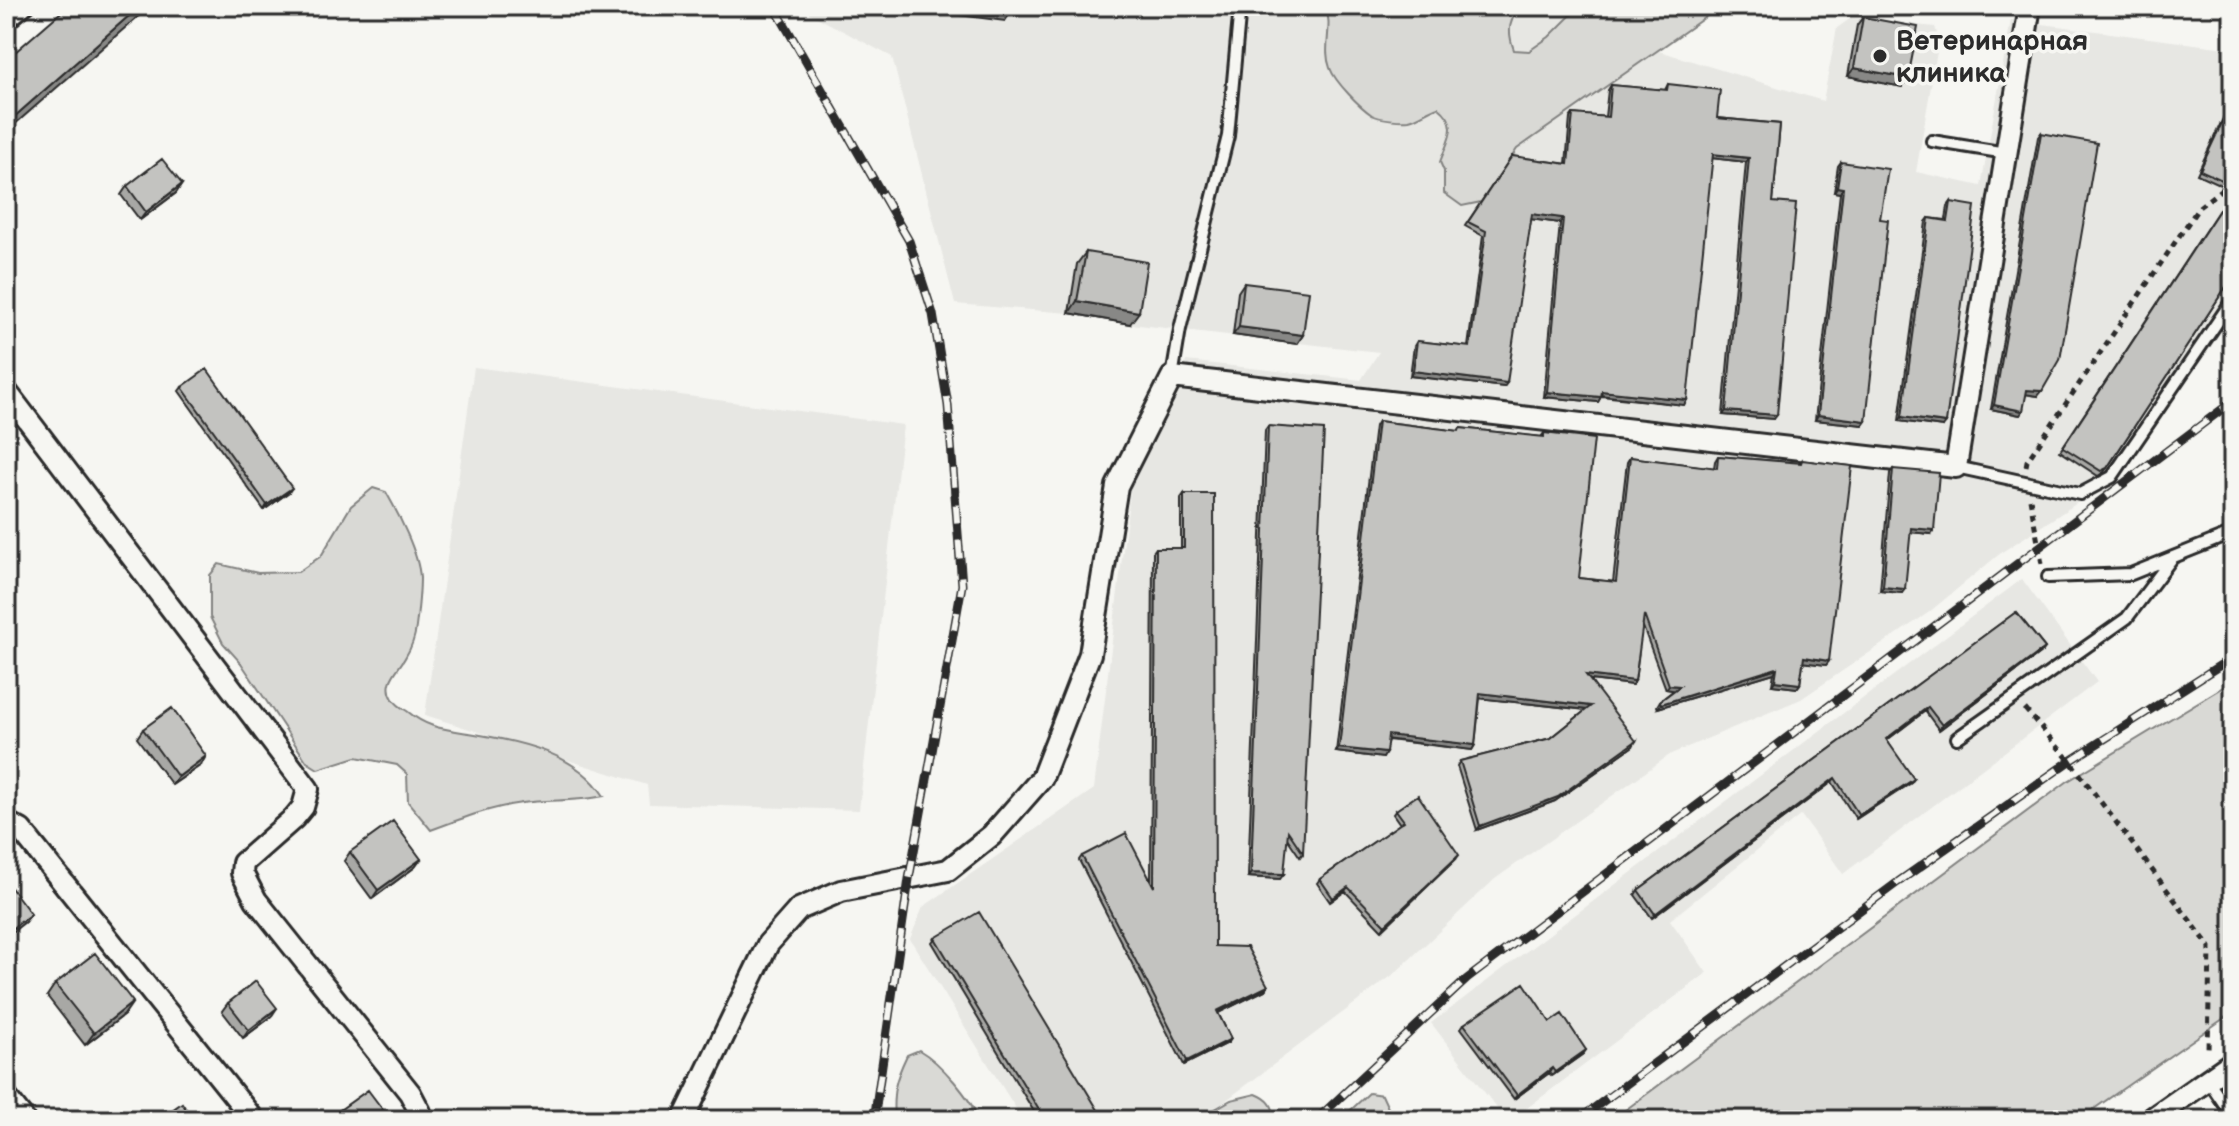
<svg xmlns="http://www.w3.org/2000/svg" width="2239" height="1126" viewBox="0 0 2239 1126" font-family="'Balsamiq Sans',sans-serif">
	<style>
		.built { fill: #e7e7e3 }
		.green { fill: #d9d9d5; stroke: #828280; stroke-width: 2 }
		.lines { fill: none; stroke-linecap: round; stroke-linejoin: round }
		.lane-casing { stroke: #2b2b2b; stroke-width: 16 }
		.street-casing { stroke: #2b2b2b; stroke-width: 26 }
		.path { stroke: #2b2b2b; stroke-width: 5; stroke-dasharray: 6 6; stroke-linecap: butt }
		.lane { stroke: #f6f6f2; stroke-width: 10 }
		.street { stroke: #f6f6f2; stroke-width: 20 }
		.rail-casing { stroke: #2b2b2b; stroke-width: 9 }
		.rail { stroke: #f6f6f2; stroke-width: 6; stroke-dasharray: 18; stroke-linecap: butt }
		.wall { fill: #a8a8a5; stroke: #2b2b2b; stroke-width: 2 }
		.shaded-wall { fill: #888886; stroke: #2b2b2b; stroke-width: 2 }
		.building { fill: #c3c3c0; stroke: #2b2b2b; stroke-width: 2 }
		.poi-dot { fill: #2b2b2b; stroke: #f6f6f2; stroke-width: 3 }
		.labels { text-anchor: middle; stroke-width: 7; stroke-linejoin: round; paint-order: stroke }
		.poi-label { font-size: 28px; font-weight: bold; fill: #2b2b2b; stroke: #f6f6f2; text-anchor: start }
	</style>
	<rect width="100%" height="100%" fill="#f6f6f2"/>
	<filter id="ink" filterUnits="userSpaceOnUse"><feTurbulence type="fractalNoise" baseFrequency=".0125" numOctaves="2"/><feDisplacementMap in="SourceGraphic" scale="16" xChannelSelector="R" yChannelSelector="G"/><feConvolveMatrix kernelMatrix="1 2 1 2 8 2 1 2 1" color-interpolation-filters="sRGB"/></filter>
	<g filter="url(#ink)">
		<path class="built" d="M807,6H1721L1659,51L1823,101L1837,28L1851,18L1935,27L1939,40L1916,172L1981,186L2011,20L2233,49V315L2123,473L2002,552L1928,613L1801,699L1671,754L1495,879L1394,974L1200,1120H1023L910,939L923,907L1094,789L1131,484L1177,397L1186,361L1361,380L1379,352L1130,324L1069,313L955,304L892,57L809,13Z
			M474,367L903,425L859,810L649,804L647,785L425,715Z
			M2022,579L2097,682L1843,874L1801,815L1670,920L1707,973L1511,1120H1506L1431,1023Z"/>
		<path class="green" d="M1325,6H1524C1508,18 1507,31 1514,50L1529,51L1549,37L1580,6H1721L1517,149L1481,202L1462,206L1444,193V171L1440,162C1448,139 1461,125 1438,107C1428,110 1418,118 1409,120C1401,121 1379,119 1372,115C1360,107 1335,82 1330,68C1322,47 1334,26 1325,6Z
			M373,488L386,492C398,513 419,554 420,578C420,593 418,611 416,627C415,636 411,648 406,656C399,670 382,682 393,699C396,704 402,708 407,711C430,730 447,729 475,734C522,742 576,753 604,796C577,802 549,799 522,803C491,807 460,819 431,830L408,802L407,774L397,765L356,757L318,769L307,762L241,663L223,643L210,617V575L219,564L258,573L298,572L321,556L351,506Z
			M2233,681V1012L2078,1120H1612L2068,781Z
			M919,1050C940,1062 971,1098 979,1120H894C892,1092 895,1080 907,1055Z
			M1369,1093L1382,1095L1388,1108L1389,1120H1340Z
			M1256,1094C1269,1099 1274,1106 1275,1120H1196L1231,1100Z"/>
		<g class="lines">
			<g class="lane-casing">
				<path id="lane" d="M6,25L29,6
					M1932,141L2006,153
					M1172,377L1180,329L1228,136L1240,6
					M1956,467L2080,494L2112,477L2233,299
					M2048,577L2131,574L2233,533
					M1957,738L2127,618L2173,557
					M2208,1080L2233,1117"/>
			</g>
			<g class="street-casing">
				<path id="street" d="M6,391L308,789L303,807L294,818L243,863L242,873L256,900L410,1093L420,1112L419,1120
					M6,822L21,830L254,1120
					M6,1097L24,1120
					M683,1120L768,944L799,909L841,891L948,870L992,835L1042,778L1090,654L1117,486L1172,377L1956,467L2030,6
					M2150,1120L2233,1062"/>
			</g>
			<path class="path" d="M2026,466L2027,461L2199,207L2223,188L2226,181
				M2030,499L2042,564
				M2025,709L2070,761L2210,947L2208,1051"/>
			<use href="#lane" class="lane"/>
			<use href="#street" class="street"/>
			<g class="rail-casing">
				<path id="rail" d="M774,6L909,241L933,314L948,405L962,585L909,879L874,1120
					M1316,1120L1467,979L2233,401
					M1578,1120L1898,882L2070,761L2233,657"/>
			</g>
			<use href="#rail" class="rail"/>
		</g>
		<path class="wall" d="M1863,17L1908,78L1902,87L1848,76L1857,25Z
			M1668,84L1717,118L1780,124L1773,202L1774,419L1723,415L1746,162L1712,158L1684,405L1601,396L1598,402L1544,397L1560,223L1531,219L1504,387L1410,376L1414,346L1417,341L1468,347L1483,236L1465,226L1512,156L1566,164L1570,118L1573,114L1605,117L1608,90L1611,85L1665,90Z
			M2233,97V276L2107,468L2104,472L2098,476L2060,451L2232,190L2197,174Z
			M2041,133L2038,396L2026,394L2020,415L1991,409L2038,137Z
			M1841,162L1880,219L1866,421L1863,425L1815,420L1840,193L1834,192L1838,166Z
			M182,184L176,193L140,220L121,195L127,186Z
			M1951,202L1943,427L1899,421L1926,222L1929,218L1946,220L1948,206Z
			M1086,252L1130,324L1069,313L1077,264Z
			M1244,283L1303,335L1297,344L1233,335L1238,292Z
			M182,387L289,492L264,510L179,391Z
			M1378,421L1458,431L1460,428L1541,437L1544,433L1579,578L1613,582L1627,462L1630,457L1714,468L1715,461L1718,456L1800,463L1802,460L1829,661L1826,665L1803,662L1800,684L1797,688L1772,685L1774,673L1658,708L1657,706L1660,701L1674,690L1666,689L1642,624L1635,681L1632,685L1590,680L1633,746L1555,801L1477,830L1457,766L1460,761L1551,738L1586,710L1480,698L1475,745L1472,750L1388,740L1383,758L1336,752L1375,426Z
			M1268,426L1303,853L1300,857L1287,838L1280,879L1248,877L1265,430Z
			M1893,469L1931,534L1910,532L1902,593L1880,591L1890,473Z
			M1184,494L1215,946L1268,986L1265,990L1218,1013L1231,1039L1228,1043L1184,1065L1079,860L1082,856L1151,881L1153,552L1156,548H1181V498Z
			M2016,612L2045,648L2042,652L1939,730L1925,711L1887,740L1911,783L1856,819L1832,782L1652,918L1635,895L1638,890Z
			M143,729L201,765L172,785L137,738Z
			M1396,810L1456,859L1382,930L1345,891L1330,902L1317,883L1320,879L1400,824L1393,814Z
			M350,852L421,859L415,867L372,899L344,861Z
			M935,938L1104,1120H1039L932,942Z
			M55,984L124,1015L85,1045L47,996Z
			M228,1003L271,1017L243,1038L222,1011Z
			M1550,1022L1586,1050L1583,1054L1552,1076L1549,1073L1514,1099L1461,1028L1464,1024Z"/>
		<path class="shaded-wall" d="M140,6H150L6,132V124Z
			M923,6H991L1013,9L1005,21L920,10Z
			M1854,68L1908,78L1902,87L1848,76Z
			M1713,154L1749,158L1746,162L1710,158Z
			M182,184L176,193L140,220L146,212Z
			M1837,187L1843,188L1840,193L1834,192Z
			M1532,214L1563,218L1560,223L1529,219Z
			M1077,301L1139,312L1130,324L1069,313Z
			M1239,327L1303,335L1297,344L1233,335Z
			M1413,371L1507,383L1504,387L1410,376Z
			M2027,390L2042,391L2038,396L2024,394Z
			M1602,391L1687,400L1684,405L1599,395Z
			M1547,392L1601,397L1598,402L1544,397Z
			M1994,405L2023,411L2020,415L1991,409Z
			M1726,411L1777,415L1774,419L1723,415Z
			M1818,415L1866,421L1863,425L1815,420Z
			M1902,417L1946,423L1943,427L1899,421Z
			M292,488L289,492L264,510L267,505Z
			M1911,528L1934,530L1931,534L1908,532Z
			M1883,587L1905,589L1902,593L1880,591Z
			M2045,648L2042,652L1939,730L1942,725Z
			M1804,657L1829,661L1826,665L1800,662Z
			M1777,668L1774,673L1658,708L1661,704Z
			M1586,675L1635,681L1632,685L1583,679Z
			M1775,681L1800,684L1797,688L1772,685Z
			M1669,685L1680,686L1677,691L1666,689Z
			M1480,693L1591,706L1588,710L1477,698Z
			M1928,707L1925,711L1883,743L1886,739Z
			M1388,735L1475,745L1472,750L1385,739Z
			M1636,741L1633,746L1555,801L1477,830L1480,826Z
			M1339,748L1386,753L1383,758L1336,752Z
			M206,756L201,765L172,785L178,777Z
			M1835,778L1832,782L1652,918L1655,914Z
			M1914,779L1911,783L1856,819L1859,815Z
			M1459,855L1456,859L1382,930L1385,925Z
			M421,859L415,867L372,899L378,890Z
			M1251,873L1284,874L1280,879L1248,877Z
			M1348,887L1345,891L1330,902L1333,898Z
			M31,914L25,922L6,937V933Z
			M1268,986L1265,990L1214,1015L1217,1011Z
			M133,1002L124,1015L85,1045L94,1033Z
			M277,1008L271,1017L243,1038L249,1030Z
			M1231,1039L1228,1043L1184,1065L1187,1061Z
			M1586,1050L1583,1054L1552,1076L1555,1072Z
			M1552,1068L1549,1073L1514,1099L1517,1095Z"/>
		<path class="building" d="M68,6H140L6,124V60Z
			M991,6H1014L1013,9Z
			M1863,17L1918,27L1908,78L1854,68Z
			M1668,84L1720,90L1717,118L1780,124L1773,202L1796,204L1777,415L1726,411L1749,158L1713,154L1687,400L1602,391L1601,397L1547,392L1563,218L1532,214L1507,383L1413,371L1417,341L1470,347L1486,231L1468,222L1512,156L1568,164L1573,114L1608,117L1611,85L1667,90Z
			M2233,99V185L2200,170Z
			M2041,133L2097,143L2060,360L2042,391L2027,390L2023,411L1994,405Z
			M162,159L182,184L146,212L127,186Z
			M1841,162L1888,169L1880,219L1888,220L1866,421L1818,415L1843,188L1837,187Z
			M2233,189V276L2107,468L2101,471L2063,447Z
			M1951,202L1975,206L1946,423L1902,417L1929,218L1948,221Z
			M1086,252L1147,262L1139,312L1077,301Z
			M1244,283L1309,291L1303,335L1239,327Z
			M207,369L292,488L267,505L182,387Z
			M1378,421L1459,431L1460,428L1544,437V433L1594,439L1579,578L1616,582L1630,457L1717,468L1718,456L1801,463L1802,460L1852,466L1829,661L1804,657L1800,684L1775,681L1777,668L1661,704L1660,701L1680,686L1669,685L1644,615L1635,681L1586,675L1636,741L1558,797L1480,826L1460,761L1551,738L1591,706L1480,693L1475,745L1388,735L1386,753L1339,748Z
			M1268,426L1324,430L1303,853L1288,831L1284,874L1251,873Z
			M1893,469L1939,473L1934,530L1911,528L1905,589L1883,587Z
			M1184,494H1214L1215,946L1247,947L1268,986L1217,1011L1231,1039L1187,1061L1082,856L1126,833L1154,887L1156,548H1184Z
			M2016,612L2045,648L1942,725L1928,707L1886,739L1914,779L1859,815L1835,778L1655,914L1638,890Z
			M172,708L206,756L178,777L143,729Z
			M1418,795L1459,855L1385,925L1348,887L1333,898L1320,879L1404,821L1396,810Z
			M393,821L421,859L378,890L350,852Z
			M6,881L31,914L6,933Z
			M979,912L1104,1120H1045L935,938Z
			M95,953L133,1002L94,1033L55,984Z
			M256,981L277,1008L249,1030L228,1003Z
			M1524,983L1550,1022L1562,1014L1586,1050L1555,1072L1552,1068L1517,1095L1464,1024Z
			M368,1090L389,1118L386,1120H332L330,1117Z
			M182,1103L192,1118L204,1110L212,1120H158Z"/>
	</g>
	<circle class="poi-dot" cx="1880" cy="56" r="8"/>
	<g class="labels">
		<g class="poi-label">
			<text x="1896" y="50">Ветеринарная<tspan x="1896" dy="32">клиника</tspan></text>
		</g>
	</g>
	<rect width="2239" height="1126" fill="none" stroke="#f6f6f2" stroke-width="32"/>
	<rect x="16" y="16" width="2207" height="1094" fill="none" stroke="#2b2b2b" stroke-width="3" filter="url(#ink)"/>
</svg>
